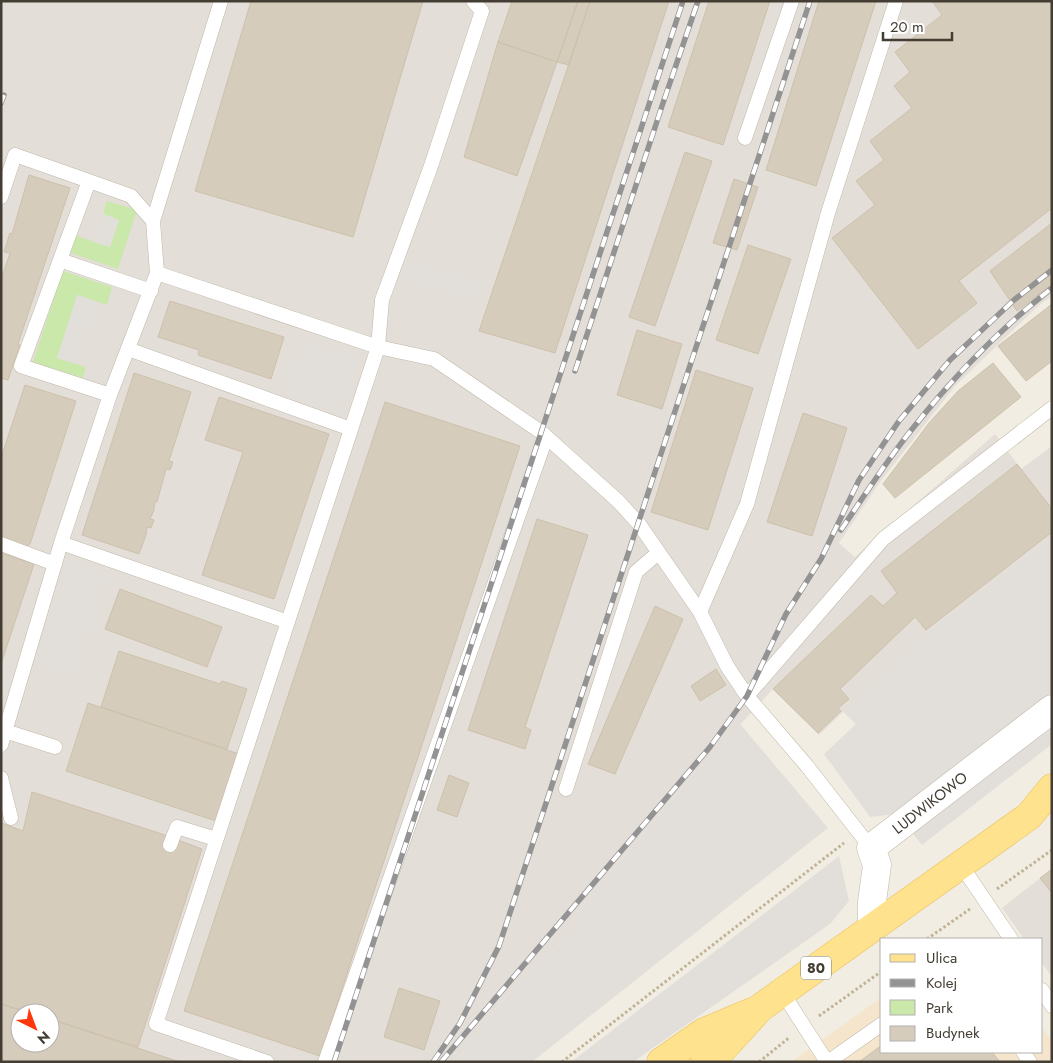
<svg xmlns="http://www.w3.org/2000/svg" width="1053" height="1063" viewBox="0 0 1053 1063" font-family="Jost,sans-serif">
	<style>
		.commercial { fill: #f5e5cc }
		.industrial { fill: #e3ded8; fill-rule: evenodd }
		.green { fill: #cae8a9 }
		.parking { fill: #e2dfdb }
		.building { fill: #d6ccbb; stroke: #cec1ab }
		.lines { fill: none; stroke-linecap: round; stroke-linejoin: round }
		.service-casing { stroke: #c0b8a8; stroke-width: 15 }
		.minor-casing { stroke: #c0b8a8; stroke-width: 29 }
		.primary-casing { stroke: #e6c05c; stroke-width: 29 }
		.path { stroke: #bfb296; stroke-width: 3; stroke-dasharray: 2.5 2.5; stroke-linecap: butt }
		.service { stroke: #fff; stroke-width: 14 }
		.minor { stroke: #fff; stroke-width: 28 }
		.primary { stroke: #ffe28e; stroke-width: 28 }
		.rail-casing { stroke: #939393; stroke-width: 5.5 }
		.rail { stroke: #fff; stroke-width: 4; stroke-dasharray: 11; stroke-linecap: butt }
		.labels { text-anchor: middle; stroke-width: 4.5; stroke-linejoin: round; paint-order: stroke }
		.shield { fill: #fff; stroke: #7b7770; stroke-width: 1 }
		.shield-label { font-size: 14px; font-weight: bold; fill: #433d33 }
		.street-label { font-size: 15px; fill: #433d33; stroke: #fff }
	</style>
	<rect width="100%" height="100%" fill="#f2ede2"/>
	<path class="commercial" d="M882,997V1052H1042V1028L1052,1042V1062H791Z"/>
	<path class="industrial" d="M1,1H1052V296L1039,305L955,386L880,482L839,543L855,557L995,434L1021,469L1052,446V537L923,635L819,735L773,689L687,782L577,912L587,923L562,942L503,999L456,1062H1ZM20,1013H50V1043H20Z
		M1052,869V977L1042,963V939H1024L1002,908Z"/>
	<path class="green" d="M107,201L137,210L118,269L68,252L74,235L110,247L119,220L103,214Z
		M63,271L112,287L107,305L78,295L57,358L86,367L83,378L33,362Z"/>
	<path class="parking" d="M1,192L16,198L1,245Z
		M103,214L119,220L110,247L93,242Z
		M409,261L480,284L474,302L403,279Z
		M77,295L98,302L76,364L57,358Z
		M303,340L359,359L341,414L292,397L288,387Z
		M1052,537V744L922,845L897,814L870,817L824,754L856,724L843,712L923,635Z
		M69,561L107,573L73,676L35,664Z
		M740,724L828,828L532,1062H456L503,999L562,942L586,923L577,912L687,782Z
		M839,856L849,901L830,924L633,1062H571Z"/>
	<path class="building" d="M251,1H423L353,237L195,191Z
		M512,1H578L557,62L498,42Z
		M578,1H590L569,65L557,62Z
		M590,1H669L555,353L479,331Z
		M709,1H770L723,145L668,127Z
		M819,1H876L816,186L766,170Z
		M932,1H1052V208L959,281L977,303L918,349L832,238L875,205L856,181L884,160L870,141L912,108L894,86L910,72L895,52L942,15Z
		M498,42L557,62L517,176L464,157Z
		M685,152L712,161L655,326L629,317Z
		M29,175L70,188L18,344L20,345L8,380L1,378V280L10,253L4,252L10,233L12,234Z
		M734,179L758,187L737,250L713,243Z
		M1052,223V284L1017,311L990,271Z
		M748,245L791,259L758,354L716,340Z
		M170,301L284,337L271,379L198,355L199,350L158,337Z
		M1052,304V361L1026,381L998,346Z
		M637,330L682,344L662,409L617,395Z
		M993,363L1021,397L895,498L883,484L929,423L958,391Z
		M696,370L753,388L708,530L651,512Z
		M134,373L191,392L169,461L173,462L170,470L166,469L157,502L155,501L154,510L150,519L154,520L151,528L147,527L146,535L139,554L82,535Z
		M25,385L76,401L30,544L22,548L1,541V458Z
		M219,397L329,434L274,599L202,575L243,452L205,440Z
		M385,402L520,446L320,1056L184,1011Z
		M803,413L847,428L812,536L767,522Z
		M1017,464L1052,509V532L926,630L915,617L840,689L849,699L838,708L841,711L818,733L773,689L871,595L883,606L897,593L881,571Z
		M537,519L588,535L525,727L531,730L525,749L468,730Z
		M1,553L34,564L1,664Z
		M120,589L222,627L207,667L105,629Z
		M655,606L683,619L615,774L588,764Z
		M119,651L220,684L222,681L247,689L227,749L101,707Z
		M716,669L726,685L700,701L691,686Z
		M88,703L239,754L216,821L66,771Z
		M449,775L469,783L457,817L437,810Z
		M32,792L159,833L202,849L138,1047L50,1019V1013H30L1,1004V823L23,831Z
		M1052,869V893L1040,878Z
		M399,988L440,1001L424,1050L384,1037Z
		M1,1004L30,1013H20V1043H50V1019L180,1062H1Z
		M882,1045V1052H992L1000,1062H859Z"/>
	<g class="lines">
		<g class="service-casing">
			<path id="service" d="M745,138L792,1
				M89,181L131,196L153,221L157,273
				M1,197L15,155L89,181L21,366L110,395
				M153,221L221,1
				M60,260L151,291
				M128,349L351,429
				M61,543L288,622
				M1,544L55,564
				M700,612L747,504L828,213L896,1
				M5,731L55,747
				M1,745L61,543L110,395L157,273L378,347L434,359L541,432L618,501L639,524L700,612L727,666L747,696
				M1,778L11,818
				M566,789L636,572L658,553
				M170,845L177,827L216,839
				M871,848L807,766L747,696L883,539L1052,408
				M961,865L1011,939
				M1042,990L1052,1006
				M782,992L827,1062
				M1023,1052L1030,1062
				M267,1062L156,1024L378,347L382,300L431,166L482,11L473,1
				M325,1062L546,438
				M828,1062L882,1024"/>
		</g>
		<g class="minor-casing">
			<path id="minor" d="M872,927V902L877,865L871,848L1052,709"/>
		</g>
		<g class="primary-casing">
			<path id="primary" d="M661,1062L704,1032L752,1012
				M705,1062L719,1053L760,1008L1029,816L1052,788"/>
		</g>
		<path class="path" d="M997,889L1052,850
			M927,939L970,909
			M819,1016L882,971
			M562,1062L844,843
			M759,1062L790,1037"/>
		<use href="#service" class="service"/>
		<use href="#minor" class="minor"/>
		<use href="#primary" class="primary"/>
		<g class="rail-casing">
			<path id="rail" d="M1,103L4,95
				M575,371L662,106L698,1
				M841,530C864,496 887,460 913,428C954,376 1000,329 1052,288
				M334,1062L683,1
				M433,1062L460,1023L499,946L810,1
				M441,1062L710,747L747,696L786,614L821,559L859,480L899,421L950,360L1014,300L1052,270"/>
		</g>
		<use href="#rail" class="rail"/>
	</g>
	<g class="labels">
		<rect class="shield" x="801" y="956.5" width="30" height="23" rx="4"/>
		<g class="shield-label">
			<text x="816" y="973">80</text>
		</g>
		<g class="street-label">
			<text transform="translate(930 803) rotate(-38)" y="5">LUDWIKOWO</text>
		</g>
	</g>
	<rect width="1053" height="1063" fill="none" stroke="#433d33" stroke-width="5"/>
	<rect x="880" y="938" width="162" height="115" fill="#ffffff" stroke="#b4b1ad"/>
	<rect x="890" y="954" width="25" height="8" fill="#ffe28e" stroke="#b4b1ad"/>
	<text x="926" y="963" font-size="15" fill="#433d33">Ulica</text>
	<rect x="890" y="979" width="25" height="8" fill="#939393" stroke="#b4b1ad"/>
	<text x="926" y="988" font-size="15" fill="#433d33">Kolej</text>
	<rect x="890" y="1000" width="25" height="15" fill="#cae8a9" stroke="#b4b1ad"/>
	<text x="926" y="1013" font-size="15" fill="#433d33">Park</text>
	<rect x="890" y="1026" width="25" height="15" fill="#d6ccbb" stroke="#b4b1ad"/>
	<text x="926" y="1038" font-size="15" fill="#433d33">Budynek</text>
	<g transform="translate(35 1028) rotate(138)"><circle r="24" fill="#ffffff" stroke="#b4b1ad"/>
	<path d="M0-4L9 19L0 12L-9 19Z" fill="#ff370c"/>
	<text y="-8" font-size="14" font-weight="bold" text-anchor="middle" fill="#433d33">N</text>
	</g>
	<path d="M883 32v8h69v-8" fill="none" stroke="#433d33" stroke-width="2.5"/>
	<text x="890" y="32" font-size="15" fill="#433d33" stroke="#ffffff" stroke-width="4" paint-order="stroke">20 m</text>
</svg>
